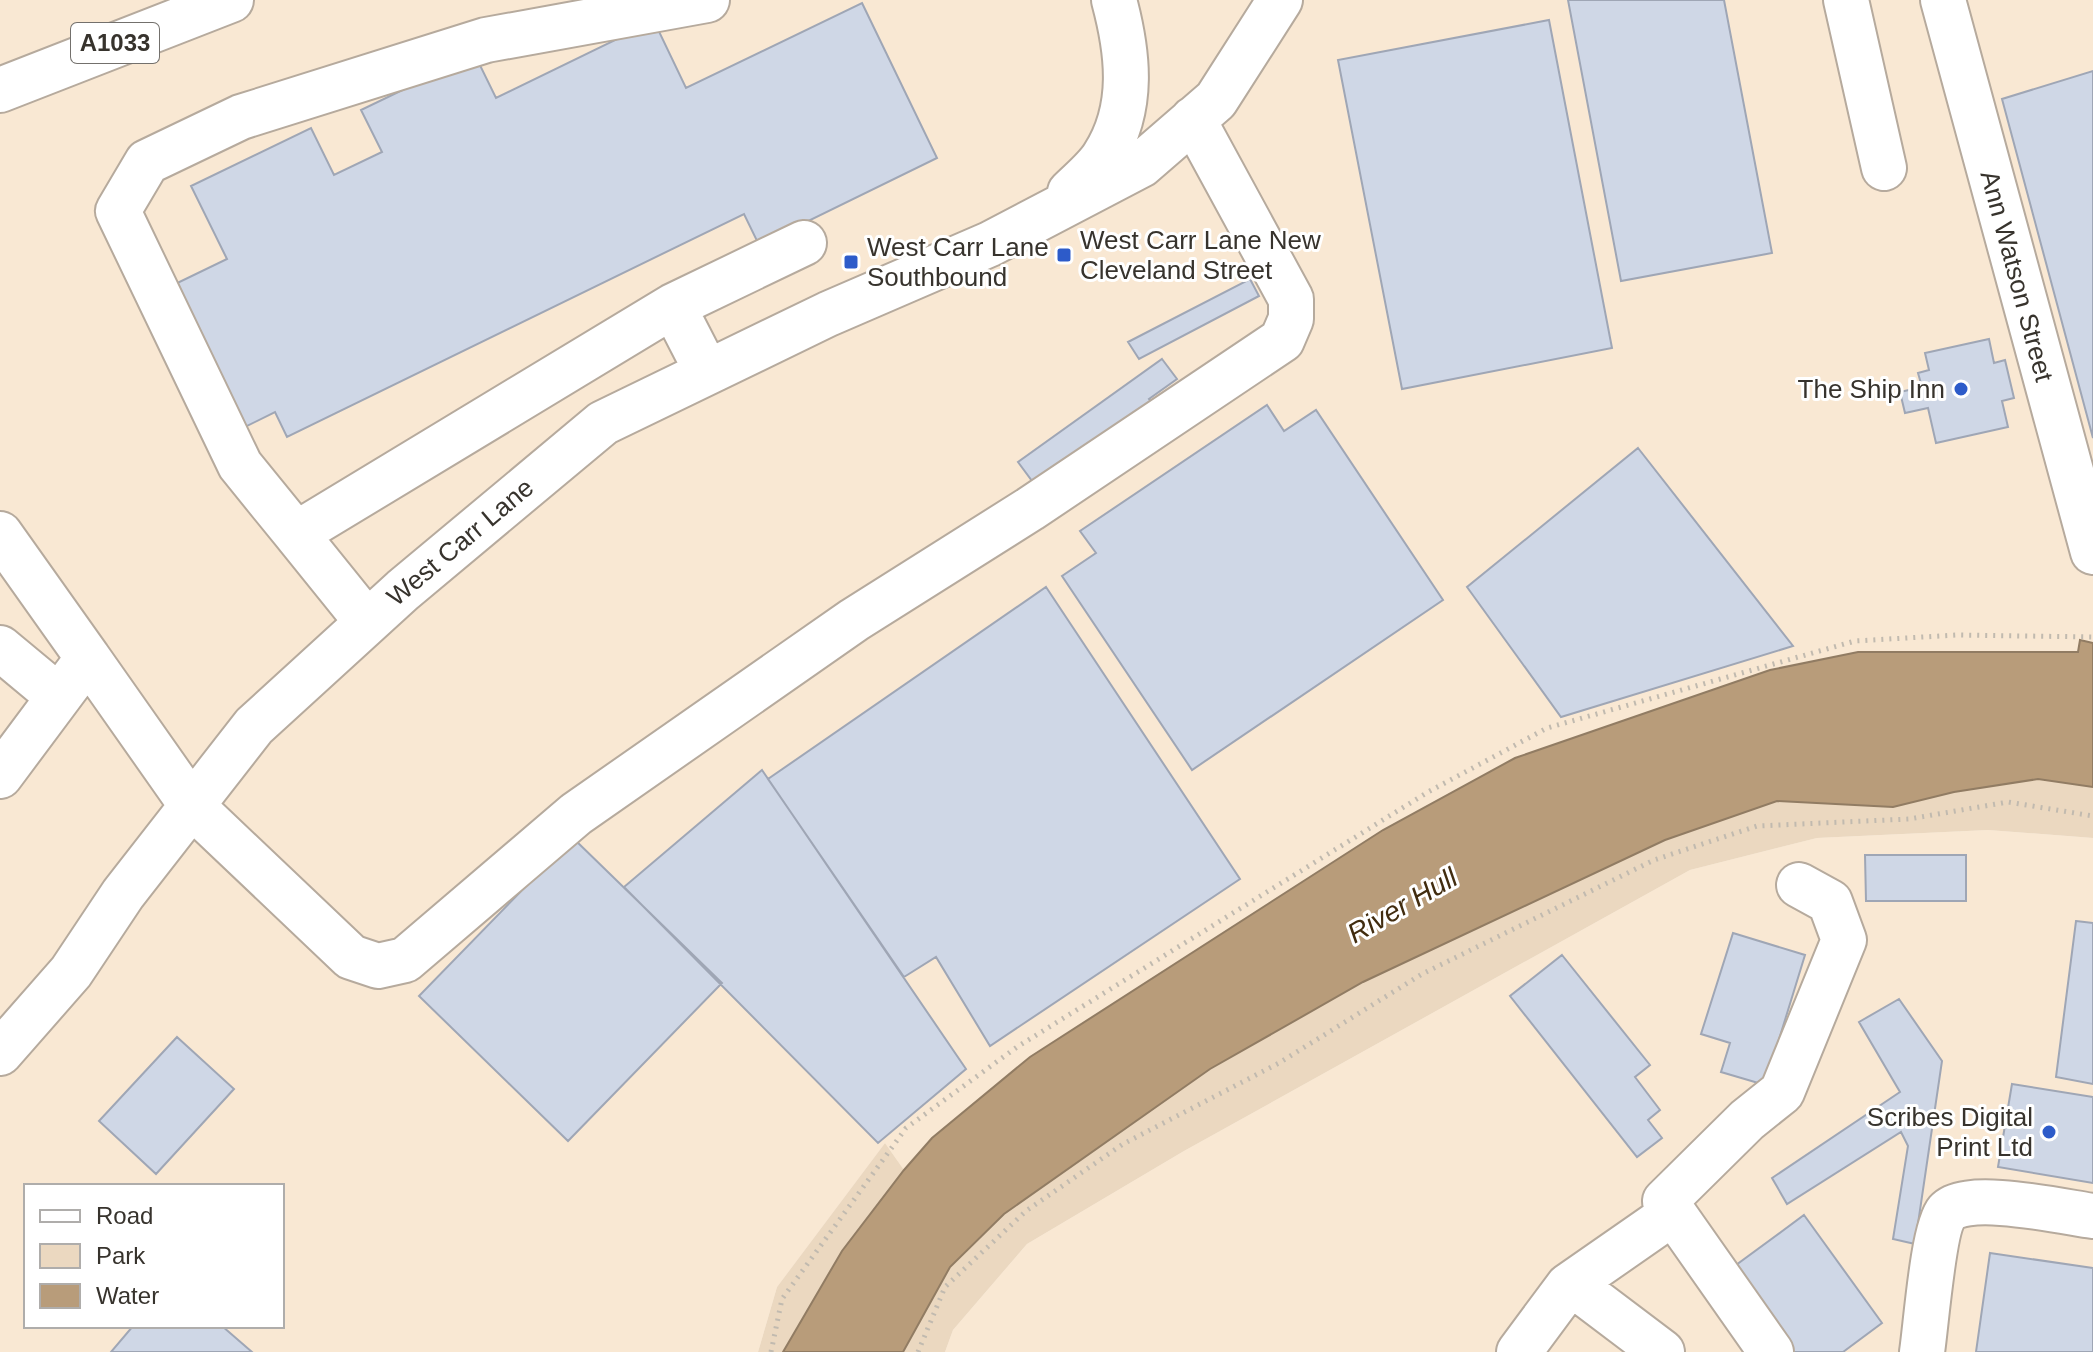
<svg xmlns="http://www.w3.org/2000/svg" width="2093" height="1352" viewBox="0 0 2093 1352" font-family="Arial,sans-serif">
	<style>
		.built { fill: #f9e8d3; fill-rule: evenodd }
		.green { fill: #ebd8c0 }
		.water { fill: #b89c7a; stroke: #917c63; stroke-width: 2 }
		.building { fill: #cfd7e6; stroke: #9fa6b5; stroke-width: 2 }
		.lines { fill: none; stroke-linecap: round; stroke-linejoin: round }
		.minor-casing { stroke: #b6aa9d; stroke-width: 48 }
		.highway-casing { stroke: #b6aa9d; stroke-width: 48 }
		.path { stroke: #c1baaf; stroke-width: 5; stroke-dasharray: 2 6; stroke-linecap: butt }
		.minor { stroke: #fff; stroke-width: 44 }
		.highway { stroke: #fff; stroke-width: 44 }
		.poi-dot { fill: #2d5bc9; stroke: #fff; stroke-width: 3 }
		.labels { text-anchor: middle; stroke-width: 6; stroke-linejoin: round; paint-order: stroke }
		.shield { fill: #fff; stroke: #73706c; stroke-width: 2 }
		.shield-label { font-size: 24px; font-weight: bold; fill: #37332d }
		.poi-label { font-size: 26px; fill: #37332d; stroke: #fff; text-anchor: start }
		.street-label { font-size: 26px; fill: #37332d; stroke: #fff }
		.water-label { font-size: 28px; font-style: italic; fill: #412c0f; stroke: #fff }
	</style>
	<rect width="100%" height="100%" fill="#fdf4e8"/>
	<path class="built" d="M0,0H2093V643L2080,640L2078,652L1770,670L1515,758L1383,830L1030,1057L932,1138L904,1170L885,1143L777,1287L758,1352H0ZM26,1186H282V1326H26Z
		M1988,830L2093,838V1352H945L953,1330L1027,1244L1184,1151L1690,870L1817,838Z"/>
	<path class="green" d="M2038,779L2093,787V838L1988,830L1817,838L1690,870L1184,1151L1027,1244L953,1330L945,1352H903L950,1267L1004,1214L1210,1069L1363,982L1665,840L1777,801L1893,807L1954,792Z
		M885,1143L904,1170L842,1251L783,1352H758L777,1287Z"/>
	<path class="water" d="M2080,640L2093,643V787L2038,779L1954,792L1893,807L1777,801L1665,840L1363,982L1210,1069L1004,1214L950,1267L903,1352H783L842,1251L904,1170L932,1138L1030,1057L1383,830L1515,758L1770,670L1858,652H2078Z"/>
	<path class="building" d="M1568,0H1724L1772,253L1621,281Z
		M862,3L937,158L759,245L744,214L287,437L275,412L239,430L169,287L227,259L191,186L311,128L334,175L382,152L361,110L475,55L496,98L654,21L686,88Z
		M1549,20L1612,348L1402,389L1338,60Z
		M2093,71V438L2002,99Z
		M1250,279L1259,296L1139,359L1128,342Z
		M1989,339L1994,363L2005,360L2014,398L2002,401L2008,427L1936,443L1928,408L1905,413L1900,392L1922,387L1918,373L1929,370L1925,353Z
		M1162,359L1177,379L1149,399L1154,406L1038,489L1018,462Z
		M1267,405L1284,431L1316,410L1443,600L1192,770L1062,576L1096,553L1080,531Z
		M1638,448L1793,646L1561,717L1467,587Z
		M1046,587L1240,879L990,1046L936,957L904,977L768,779Z
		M762,770L966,1069L878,1143L624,887Z
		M573,838L722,983L568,1141L419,996Z
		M1865,855H1966V901H1866Z
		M2076,921L2093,923V1084L2056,1077Z
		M1733,933L1805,955L1765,1085L1721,1072L1730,1043L1701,1034Z
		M1562,955L1650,1065L1635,1077L1660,1110L1648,1120L1662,1138L1637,1157L1510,996Z
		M1899,999L1942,1061L1915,1244L1893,1239L1908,1146L1901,1132L1787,1204L1772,1178L1900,1092L1859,1022Z
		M177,1037L234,1089L156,1174L99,1121Z
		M2012,1084L2093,1097V1183L1998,1167Z
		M1804,1215L1882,1323L1843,1352H1793L1732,1268Z
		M1990,1253L2093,1268V1352H1976Z
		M133,1326H222L252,1352H111Z"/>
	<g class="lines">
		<g class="minor-casing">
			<path id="minor" d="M1846,0L1884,168
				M1943,0L2093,552
				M1070,192C1081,181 1096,169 1104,156C1135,108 1128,52 1114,0
				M673,306L707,372
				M0,534L88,658
				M296,534L240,465L118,211L147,162L241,117L486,40L707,0
				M367,622L296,534L673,306L804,243
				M0,648L59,697
				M0,776L88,658L192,806L351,957L378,966L405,960L576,814L854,620L1030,509L1282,340L1291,319V299L1193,119
				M0,1053L71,972L123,894L254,726L403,590L603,423L828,314L990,244L1141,165L1216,100L1280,0
				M1572,1284L1662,1352
				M1519,1352L1568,1286L1673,1213
				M1771,1352L1665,1201L1747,1120L1782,1092L1844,940L1830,902L1799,885
				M1922,1352C1926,1326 1933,1228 1947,1212C1966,1190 2064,1212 2093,1216"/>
		</g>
		<g class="highway-casing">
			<path id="highway" d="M0,90L231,0"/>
		</g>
		<path class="path" d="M771,1352L782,1299L906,1128L1017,1047L1428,792L1547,728L1855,641L1957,635L2093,637
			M918,1352L945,1287L1026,1211L1123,1144L1279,1063L1422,974L1654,860L1757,826L1909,819L2008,802L2093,816"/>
		<use href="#minor" class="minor"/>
		<use href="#highway" class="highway"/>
	</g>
	<g class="poi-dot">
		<rect x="1056" y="247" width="16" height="16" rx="4"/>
		<rect x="843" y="254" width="16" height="16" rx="4"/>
		<circle cx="1961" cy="389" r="8"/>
		<circle cx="2049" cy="1132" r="8"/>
	</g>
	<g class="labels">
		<rect class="shield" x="71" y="23" width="88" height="40" rx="6"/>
		<g class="shield-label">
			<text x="115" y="51">A1033</text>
		</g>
		<g class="poi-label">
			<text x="1080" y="249">West Carr Lane New<tspan x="1080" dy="30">Cleveland Street</tspan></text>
			<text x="867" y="256">West Carr Lane<tspan x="867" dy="30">Southbound</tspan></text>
			<text x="1945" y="398" text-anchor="end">The Ship Inn</text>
			<text x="2033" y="1126" text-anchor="end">Scribes Digital<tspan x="2033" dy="30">Print Ltd</tspan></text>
		</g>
		<g class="street-label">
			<text transform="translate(2017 276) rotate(75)" y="9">Ann Watson Street</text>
			<text transform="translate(460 542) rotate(-40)" y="9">West Carr Lane</text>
		</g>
		<g class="water-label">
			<text transform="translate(1402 905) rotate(-30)" y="10">River Hull</text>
		</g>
	</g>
	<rect x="24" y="1184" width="260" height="144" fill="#ffffff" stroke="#afadab" stroke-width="2"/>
	<rect x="40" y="1210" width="40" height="12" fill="#ffffff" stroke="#afadab" stroke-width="2"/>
	<text x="96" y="1224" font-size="24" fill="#37332d">Road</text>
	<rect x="40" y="1244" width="40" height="24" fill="#ebd8c0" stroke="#afadab" stroke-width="2"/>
	<text x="96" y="1264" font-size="24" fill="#37332d">Park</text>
	<rect x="40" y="1284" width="40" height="24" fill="#b89c7a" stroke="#afadab" stroke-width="2"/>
	<text x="96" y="1304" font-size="24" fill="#37332d">Water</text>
</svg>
